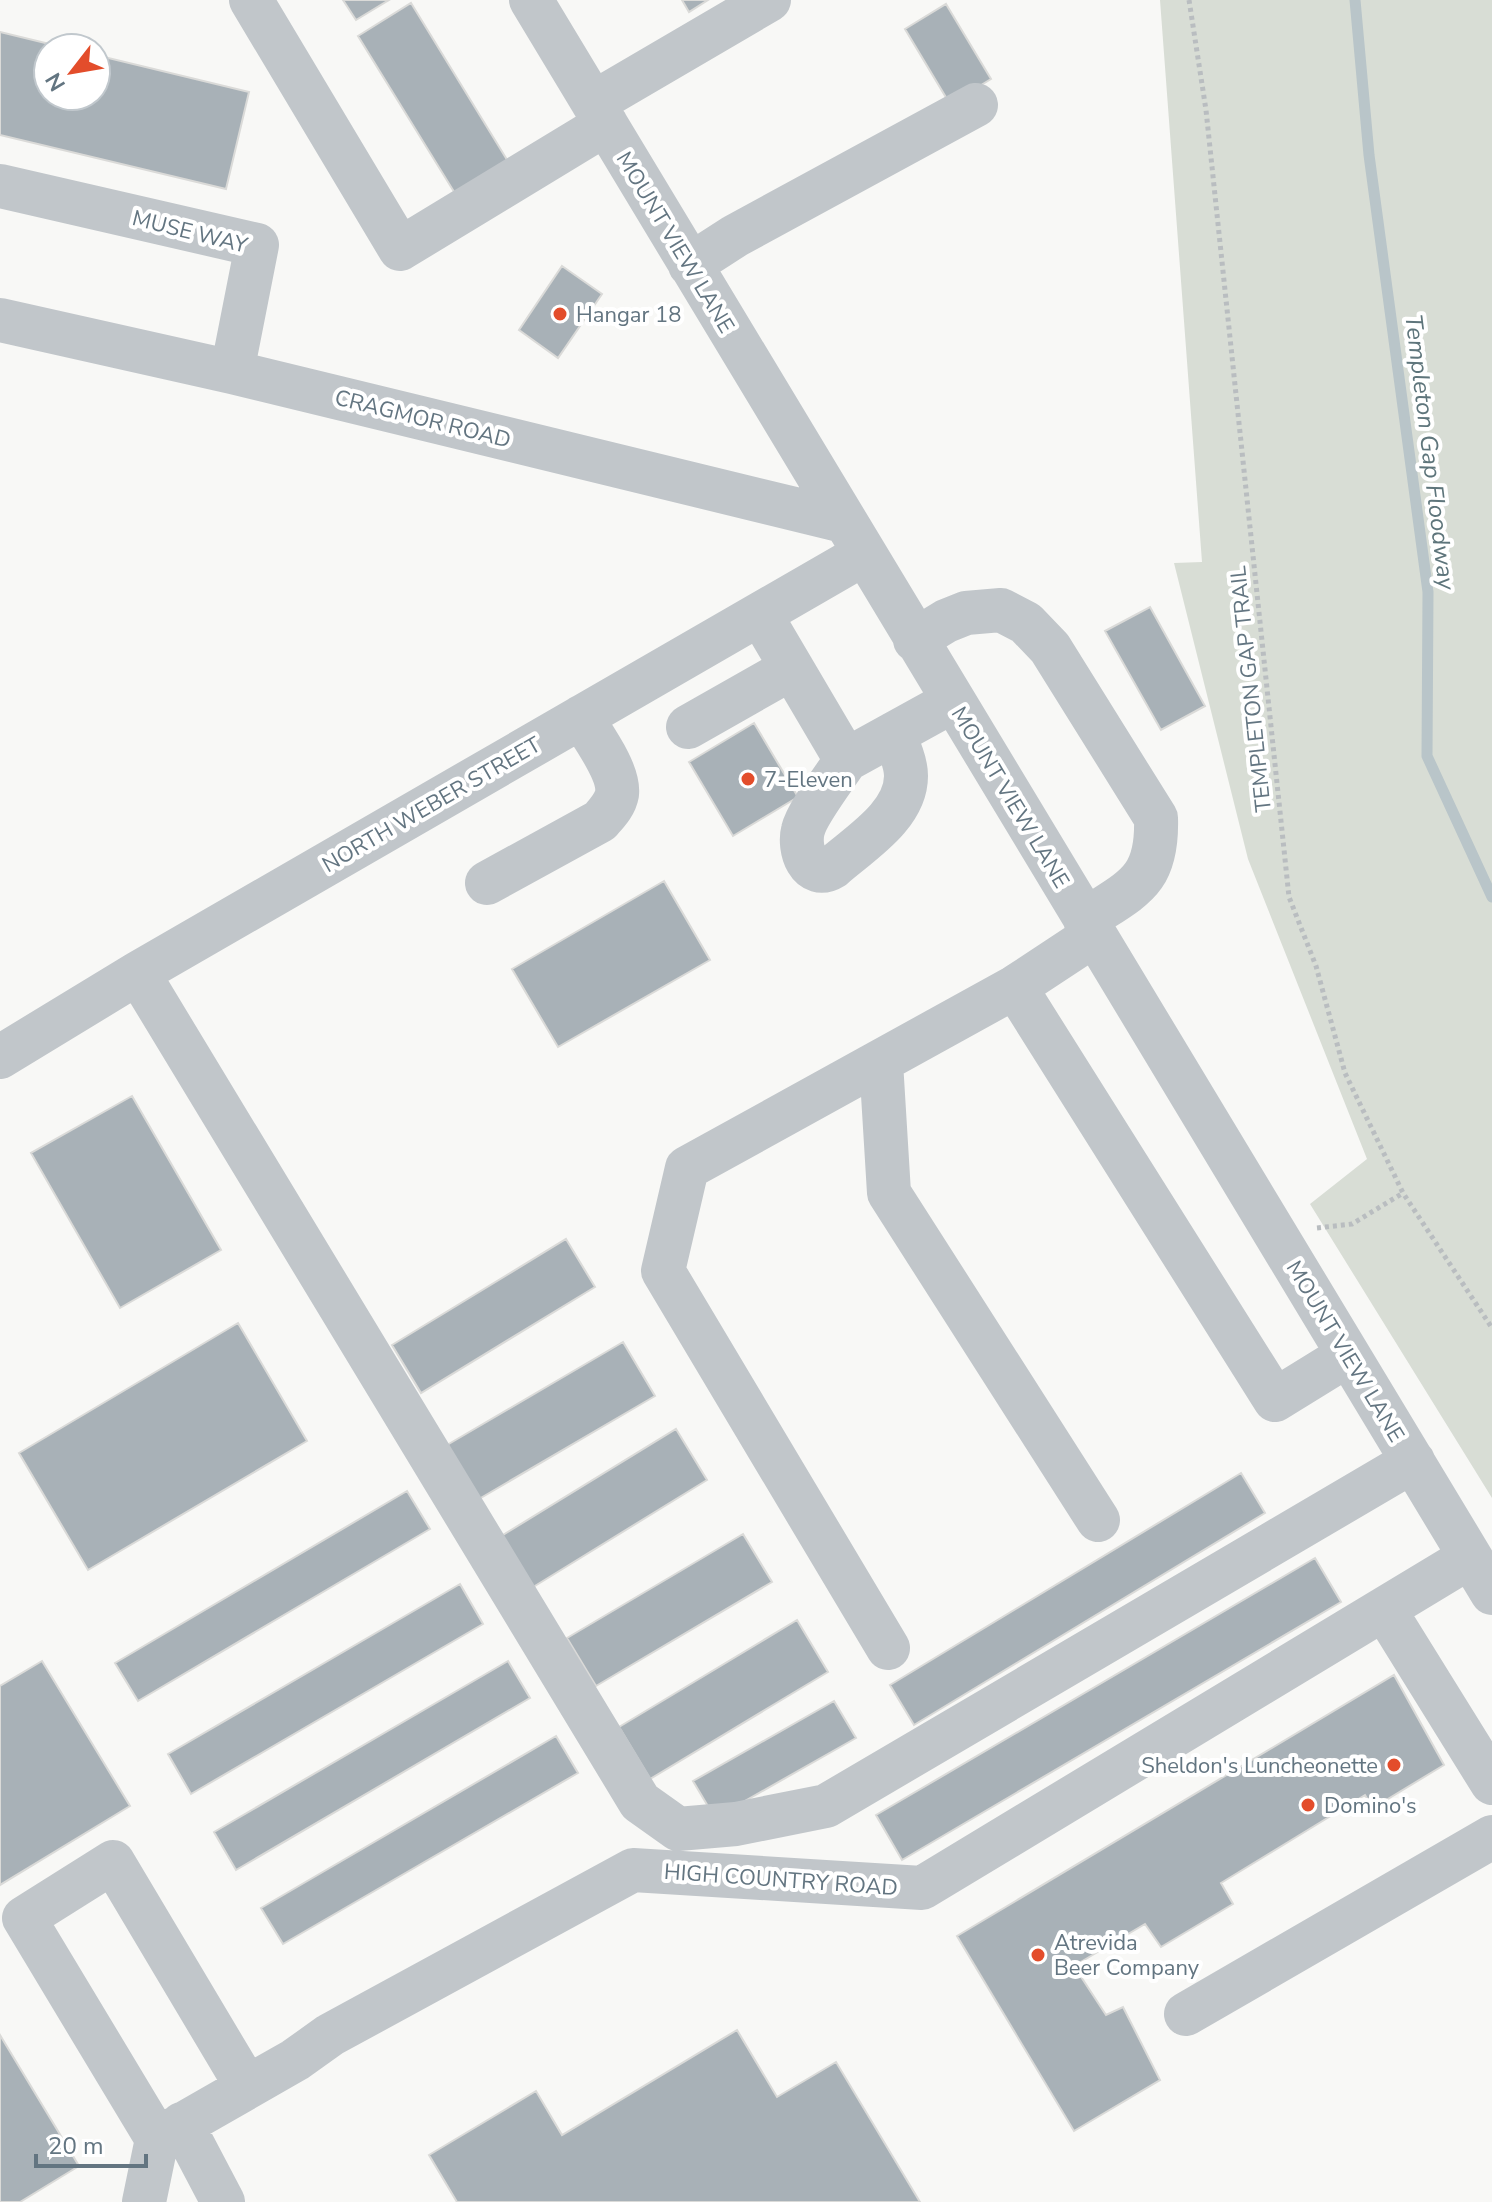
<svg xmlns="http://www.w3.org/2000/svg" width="1492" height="2202" viewBox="0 0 1492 2202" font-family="'Nunito Sans',sans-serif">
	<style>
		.green { fill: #d8ddd5 }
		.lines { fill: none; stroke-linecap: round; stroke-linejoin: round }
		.stream { stroke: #b9c5c9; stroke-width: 11 }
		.building { fill: #a8b1b7; stroke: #dadad8; stroke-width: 2 }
		.path { stroke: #b9bdc0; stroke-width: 5; stroke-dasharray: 4 4; stroke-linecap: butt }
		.minor { stroke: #c1c6ca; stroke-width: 44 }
		.poi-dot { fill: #e34d2b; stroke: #fff; stroke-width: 3 }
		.labels { text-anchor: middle; stroke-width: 8; stroke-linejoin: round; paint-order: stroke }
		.street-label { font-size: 22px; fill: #637581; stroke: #fff }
		.poi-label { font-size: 22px; fill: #637581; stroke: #fff; text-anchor: start }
		.water-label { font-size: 24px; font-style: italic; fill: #5e757b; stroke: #fff }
	</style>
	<rect width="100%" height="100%" fill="#f8f8f6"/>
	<path class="green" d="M1160,0H1492V1498L1310,1204L1367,1159L1248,859L1174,563L1202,562Z"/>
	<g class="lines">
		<path class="stream" d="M1355,0L1369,155L1428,592L1427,756L1492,897"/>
	</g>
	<path class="building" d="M343,0H389L356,20Z
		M682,0H708L689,12Z
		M411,3L509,163L456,195L358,36Z
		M946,4L991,79L950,104L905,29Z
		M0,32L66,48H48V96H96V55L249,92L226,189L0,135Z
		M562,266L602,294L558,358L519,330Z
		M1150,607L1205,706L1161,730L1105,631Z
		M754,723L798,797L733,836L689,762Z
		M664,881L710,960L558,1047L512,969Z
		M132,1096L221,1250L120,1308L31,1153Z
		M566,1239L595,1287L421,1393L392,1345Z
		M238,1323L307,1441L88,1570L19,1453Z
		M623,1342L655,1396L479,1499L447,1445Z
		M676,1429L707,1480L530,1589L498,1538Z
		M1241,1473L1265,1513L914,1725L890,1685Z
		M407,1491L430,1529L138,1701L115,1663Z
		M743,1534L772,1582L596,1686L567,1638Z
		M1315,1558L1341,1602L902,1860L876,1815Z
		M460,1584L483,1624L191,1794L168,1754Z
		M797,1620L828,1672L650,1779L619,1727Z
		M42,1661L130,1806L0,1885V1686Z
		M508,1661L530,1698L236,1870L214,1832Z
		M1394,1675L1444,1765L1373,1808L1365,1795L1221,1883L1233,1904L1161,1947L1145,1924L1074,1966L1106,2015L1123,2007L1160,2080L1074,2131L957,1936Z
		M834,1701L856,1738L715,1818L693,1781Z
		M556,1736L578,1773L283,1944L261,1908Z
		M737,2030L777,2097L836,2062L920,2202H457L429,2155L536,2091L562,2135Z
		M0,2035L79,2166L20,2202H0Z"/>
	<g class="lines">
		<path class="path" d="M1189,0L1206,110L1289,897L1316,966L1345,1073L1403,1193L1492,1328
			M1317,1228L1352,1224L1403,1193"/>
		<path class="minor" d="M251,0L400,249L606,124
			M531,0L1492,1593
			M593,103L769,0
			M0,186L257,245L232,372
			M690,265L735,236L976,105
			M0,320L232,372L844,521
			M760,614L846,760L953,701
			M915,640L946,621L966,613L1001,610L1026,623L1050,648L1156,818C1158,882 1133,888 1085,920
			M688,727L792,668
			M846,760C835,777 807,813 803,830C798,849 809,882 833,867C859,844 906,816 906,776C906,762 899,747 893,734
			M487,883L600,821C607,813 615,805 617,794C620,772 592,735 581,717
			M138,973L640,1802L678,1829L736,1824L826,1806L1413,1461
			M1015,987L1275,1400L1348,1355
			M0,1057L138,973L864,554
			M881,1062L889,1193L1098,1520
			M1384,1609L1492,1783
			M888,1648L663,1271L687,1168L1015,987L1094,935
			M1186,2014L1492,1837
			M182,2124L223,2202
			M157,2139L24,1918L113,1862L247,2087
			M144,2202L157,2139L295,2060L330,2035L633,1870L922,1888L1470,1557"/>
	</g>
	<g class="poi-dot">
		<circle cx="560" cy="314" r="8"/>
		<circle cx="748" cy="779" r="8"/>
		<circle cx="1394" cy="1765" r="8"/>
		<circle cx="1308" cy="1805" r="8"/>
		<circle cx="1038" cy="1955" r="8"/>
	</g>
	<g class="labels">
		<g class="street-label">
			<text transform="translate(190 231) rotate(14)" y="8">MUSE WAY</text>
			<text transform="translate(676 242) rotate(59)" y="8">MOUNT VIEW LANE</text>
			<text transform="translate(423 418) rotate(14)" y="8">CRAGMOR ROAD</text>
			<text transform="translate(1250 689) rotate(-96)" y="8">TEMPLETON GAP TRAIL</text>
			<text transform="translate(1011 797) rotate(59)" y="8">MOUNT VIEW LANE</text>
			<text transform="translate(431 804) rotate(-30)" y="8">NORTH WEBER STREET</text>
			<text transform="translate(1346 1351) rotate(59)" y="8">MOUNT VIEW LANE</text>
			<text transform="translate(781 1879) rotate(4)" y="8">HIGH COUNTRY ROAD</text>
		</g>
		<g class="poi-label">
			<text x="576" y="322">Hangar 18</text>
			<text x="764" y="787">7-Eleven</text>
			<text x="1378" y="1773" text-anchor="end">Sheldon's Luncheonette</text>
			<text x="1324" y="1813">Domino's</text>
			<text x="1054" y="1950">Atrevida<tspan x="1054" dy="25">Beer Company</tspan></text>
		</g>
		<g class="water-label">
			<text transform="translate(1430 452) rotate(83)" y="8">Templeton Gap Floodway</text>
		</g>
	</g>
	<g transform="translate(72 72) rotate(239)"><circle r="38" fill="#ffffff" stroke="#c1c8cd" stroke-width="2"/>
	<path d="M0-6L14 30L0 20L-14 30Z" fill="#e34d2b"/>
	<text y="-12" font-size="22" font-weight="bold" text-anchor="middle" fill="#637581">N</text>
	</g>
	<path d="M36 2154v12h110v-12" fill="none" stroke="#637581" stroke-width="4"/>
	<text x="48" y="2154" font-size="24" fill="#637581" stroke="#ffffff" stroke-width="6" paint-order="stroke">20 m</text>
</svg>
